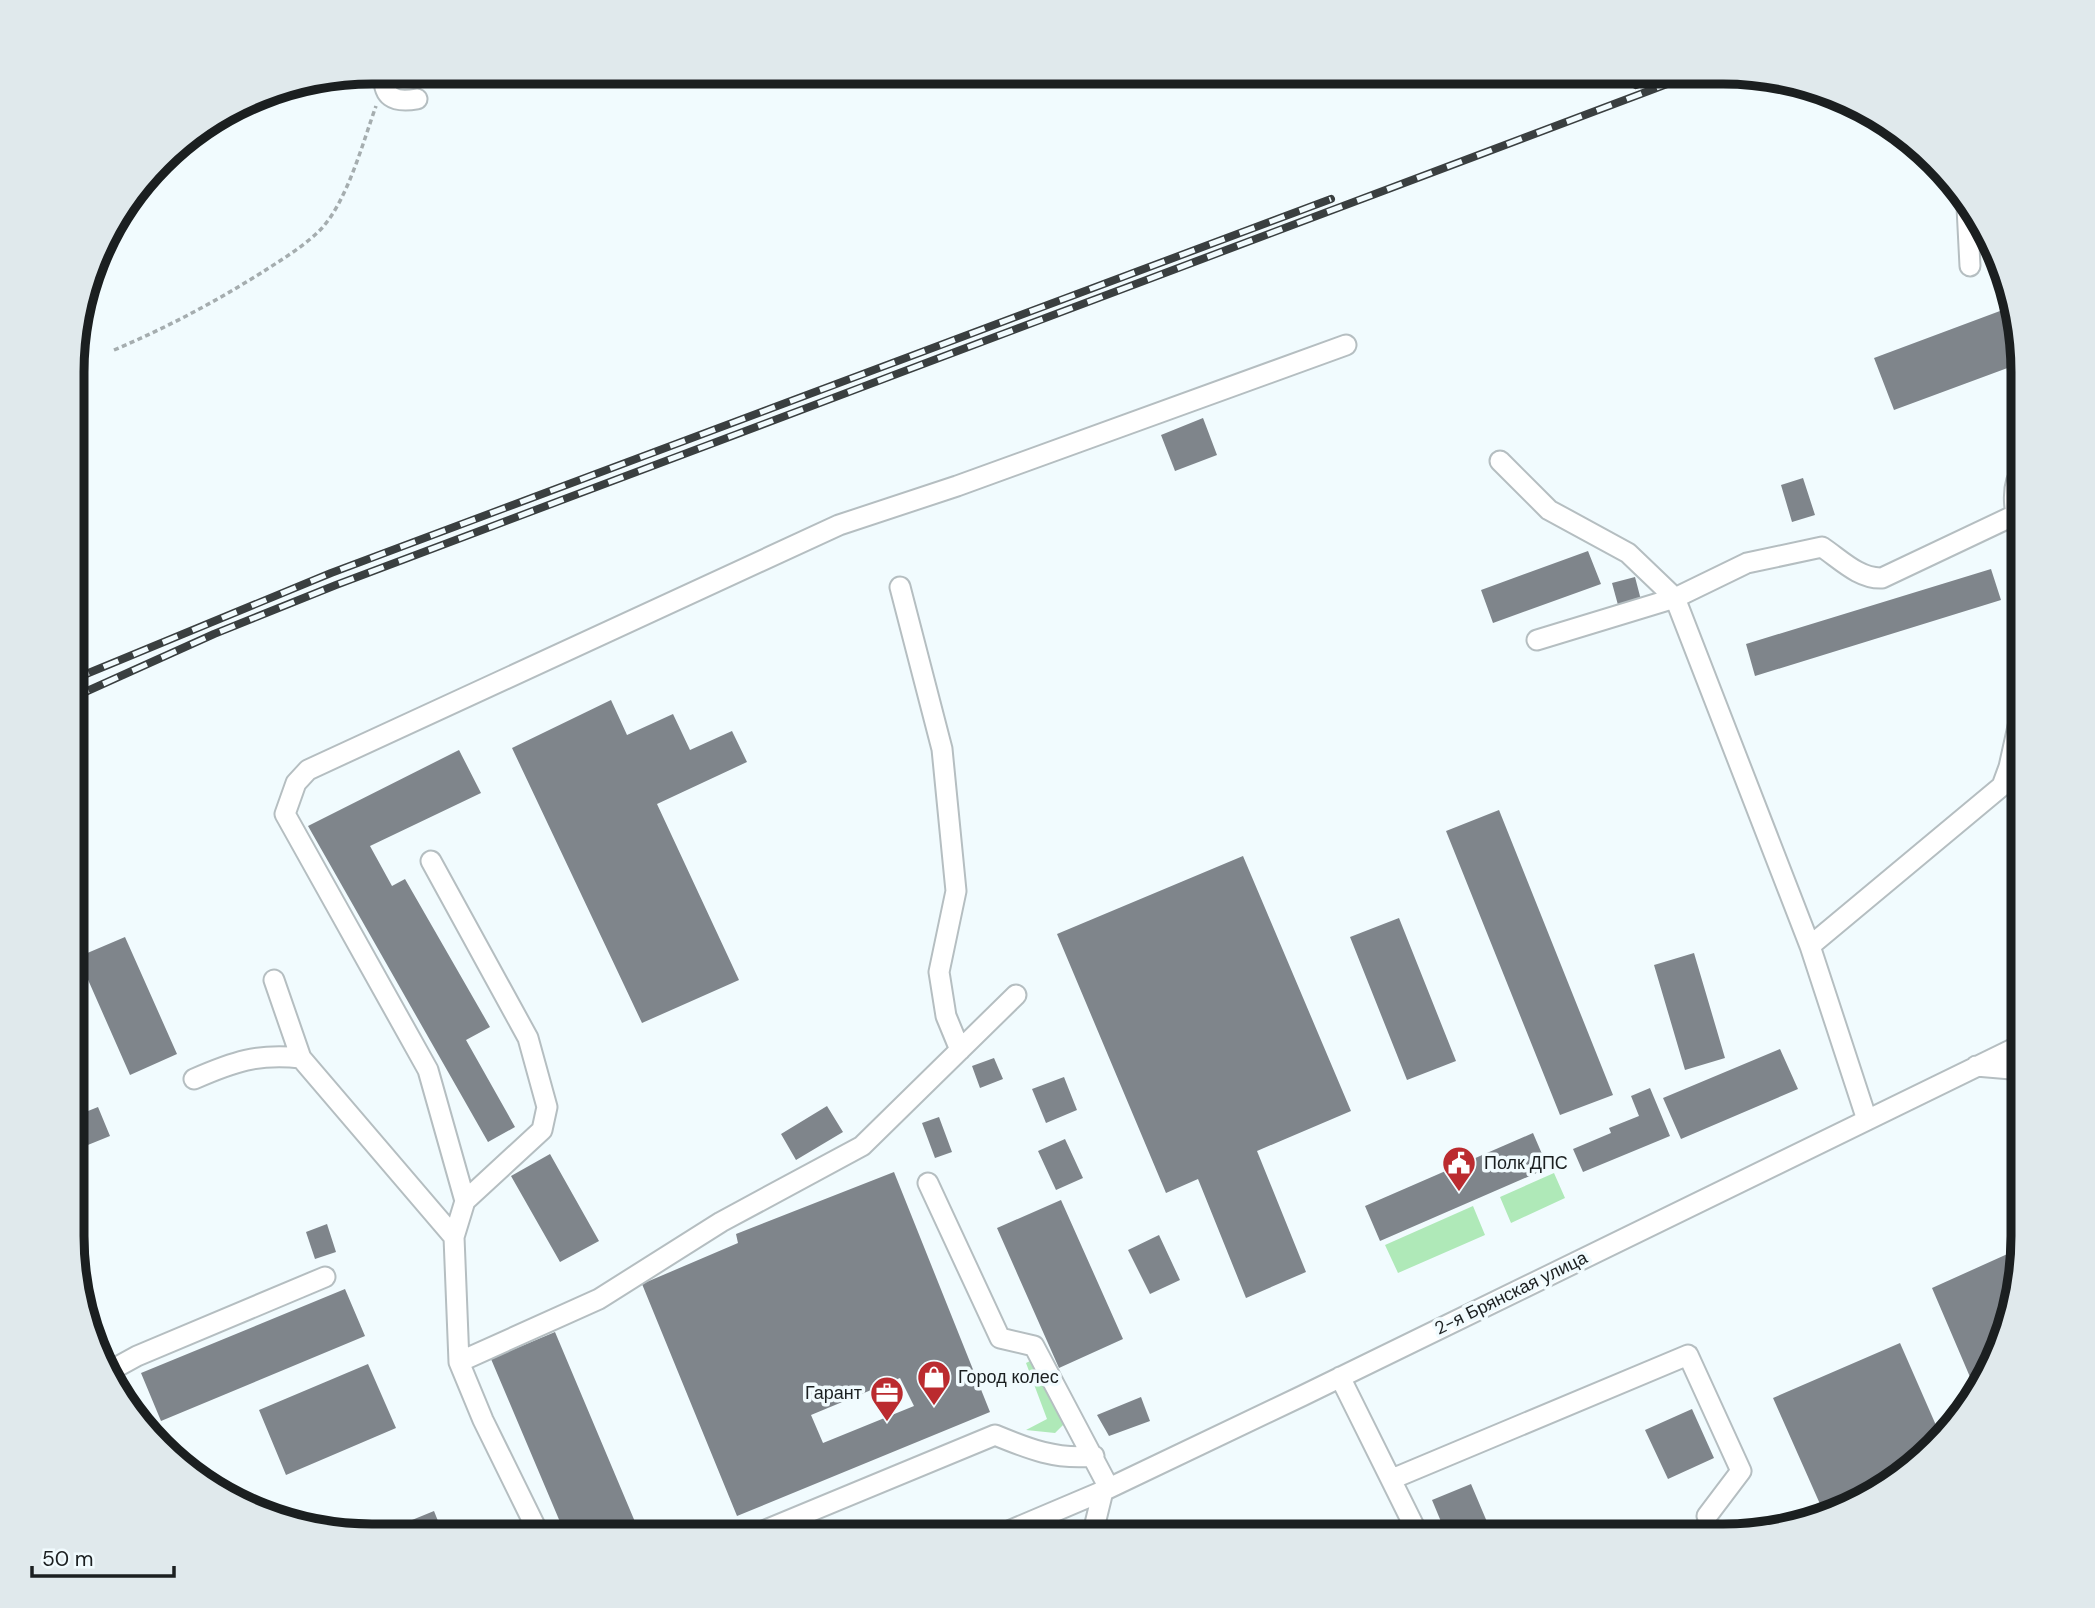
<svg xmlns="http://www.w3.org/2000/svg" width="2095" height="1608" viewBox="0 0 2095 1608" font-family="'DM Sans',sans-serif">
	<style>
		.green { fill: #afe9b8 }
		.building { fill: #7f858b; fill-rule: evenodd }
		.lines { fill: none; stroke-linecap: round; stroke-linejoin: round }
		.minor-casing { stroke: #b5bec1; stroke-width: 23 }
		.path { stroke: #a5adaf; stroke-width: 3.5; stroke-dasharray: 5 3.5; stroke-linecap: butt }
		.minor { stroke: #fff; stroke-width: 19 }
		.rail-casing { stroke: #3a3f40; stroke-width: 8 }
		.rail { stroke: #f1fbfe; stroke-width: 5; stroke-dasharray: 16; stroke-linecap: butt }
		.labels { text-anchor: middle; stroke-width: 7; stroke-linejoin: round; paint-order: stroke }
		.poi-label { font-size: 18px; fill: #1b1f20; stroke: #f1fbfe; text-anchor: start }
		.street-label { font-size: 18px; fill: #1b1f20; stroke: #f1fbfe }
		.rim { fill: none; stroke: #1b1f20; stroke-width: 9 }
	</style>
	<rect width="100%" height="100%" fill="#f1fbfe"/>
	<path class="green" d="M1554,1173L1565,1198L1511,1223L1500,1197Z
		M1473,1206L1485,1235L1398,1273L1385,1245Z
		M1030,1361L1064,1424L1055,1433L1026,1430L1047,1419L1026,1363Z"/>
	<path class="building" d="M2008,308L2021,363L1894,410L1874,358Z
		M1203,418L1217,455L1175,471L1161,435Z
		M1803,478L1815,515L1792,522L1781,485Z
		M1588,551L1601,584L1493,623L1481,590Z
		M1991,569L2001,600L1755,676L1746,644Z
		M1635,577L1641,600L1618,605L1612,583Z
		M611,700L627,735L673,714L690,750L732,731L747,762L657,804L739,980L642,1023L512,748Z
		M459,750L481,793L370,846L392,886L405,879L490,1027L466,1040L515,1127L488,1142L308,826Z
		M1499,810L1613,1095L1560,1115L1446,831Z
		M1243,856L1351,1111L1257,1151L1306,1272L1246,1298L1198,1179L1166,1193L1057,934Z
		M1399,918L1456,1061L1407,1080L1350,937Z
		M125,937L177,1054L130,1075L78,957Z
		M1694,953L1725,1058L1685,1070L1654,965Z
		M1780,1049L1798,1089L1681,1139L1663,1098Z
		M994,1058L1003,1079L980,1088L972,1066Z
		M1064,1077L1077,1110L1046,1123L1032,1089Z
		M1650,1088L1670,1136L1583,1172L1573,1149L1611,1133L1609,1128L1639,1116L1631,1096Z
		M827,1106L843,1132L796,1160L781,1134Z
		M98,1107L110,1136L73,1151V1117Z
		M939,1117L952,1152L935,1158L922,1123Z
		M1533,1133L1548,1168L1380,1241L1365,1206Z
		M1065,1139L1083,1178L1056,1190L1038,1151Z
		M550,1154L599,1241L560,1262L511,1176Z
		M894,1172L990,1412L737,1516L642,1284L738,1243L736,1234ZM900,1378L914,1406L823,1443L811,1415Z
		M1061,1200L1123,1339L1059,1368L997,1228Z
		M327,1224L336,1252L315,1259L306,1232Z
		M1159,1235L1180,1280L1150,1294L1128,1250Z
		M2023,1247L2000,1351L1976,1391L1932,1288Z
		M345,1289L365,1336L161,1421L141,1373Z
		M555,1332L641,1536H566L491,1359Z
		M1900,1343L1942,1439L1855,1505L1824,1513L1773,1398Z
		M368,1364L396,1428L286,1475L259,1410Z
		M1141,1397L1150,1421L1109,1436L1097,1415Z
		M1692,1409L1714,1458L1668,1479L1645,1430Z
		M1471,1484L1493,1536H1447L1432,1500Z
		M434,1511L444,1536H393L390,1529Z"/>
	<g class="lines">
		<g class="minor-casing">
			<path id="minor" d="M384,72C382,97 393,103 417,99
				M1967,207L1970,266
				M1500,461L1549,510L1628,553L1675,598L1810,946L1867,1120
				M2023,544C2017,521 2007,489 2023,469
				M900,587L942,749L956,891L939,972L946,1016L960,1050
				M1537,640L1675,598L1747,563L1822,547C1840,559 1859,579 1882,578L2015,515
				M431,861L528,1038L547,1107L542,1130L465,1201L454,1237L459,1362L483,1420L540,1536
				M1810,946L2002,786L2009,767L2023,704
				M274,980L301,1058L454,1237
				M1976,1066L2023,1070
				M194,1079C233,1062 258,1053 301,1058
				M928,1183L1000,1338L1034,1346L1109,1488
				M465,1201L428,1070L285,814L296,783L308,770L839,525L957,486L1346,345
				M459,1362L599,1299L721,1222L862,1146L1016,995
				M106,1373L137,1356L325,1277
				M1340,1377L1419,1536
				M1392,1479L1688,1355L1741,1471L1707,1516
				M751,1536L995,1435C1029,1449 1056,1460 1094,1456
				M997,1536L1103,1491L1302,1396L2023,1044
				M1092,1536L1103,1491"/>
		</g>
		<path class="path" d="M114,350C166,328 213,303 261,273C281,260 305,246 322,228C348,199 363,142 376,106"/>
		<use href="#minor" class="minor"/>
		<g class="rail-casing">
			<path id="rail" d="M1636,85L1668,72
				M74,679L331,573L1331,199
				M74,697L214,634L336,585L1699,72"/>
		</g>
		<use href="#rail" class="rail"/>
	</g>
	<defs>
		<g id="civic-pin" transform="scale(1.75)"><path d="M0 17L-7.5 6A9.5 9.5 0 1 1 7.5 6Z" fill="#bb2b2f" stroke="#f1fbfe"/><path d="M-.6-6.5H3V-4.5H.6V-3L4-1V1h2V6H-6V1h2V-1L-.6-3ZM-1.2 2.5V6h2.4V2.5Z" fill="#fff"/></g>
		<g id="shop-pin" transform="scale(1.75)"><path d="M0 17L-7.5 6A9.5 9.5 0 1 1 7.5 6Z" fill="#bb2b2f" stroke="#f1fbfe"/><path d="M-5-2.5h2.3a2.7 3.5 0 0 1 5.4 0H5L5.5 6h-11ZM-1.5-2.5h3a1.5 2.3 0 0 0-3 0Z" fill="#fff"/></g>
		<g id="office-pin" transform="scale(1.75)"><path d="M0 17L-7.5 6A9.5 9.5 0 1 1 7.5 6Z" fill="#bb2b2f" stroke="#f1fbfe"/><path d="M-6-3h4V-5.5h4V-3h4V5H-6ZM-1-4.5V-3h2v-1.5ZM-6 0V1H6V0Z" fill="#fff"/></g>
	</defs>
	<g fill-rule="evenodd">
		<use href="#civic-pin" x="1459" y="1163"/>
		<use href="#shop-pin" x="934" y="1377"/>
		<use href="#office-pin" x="887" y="1393"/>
	</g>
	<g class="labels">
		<g class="poi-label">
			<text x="1484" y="1169">Полк ДПС</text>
			<text x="958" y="1383">Город колес</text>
			<text x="862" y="1399" text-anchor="end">Гарант</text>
		</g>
		<g class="street-label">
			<text transform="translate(1511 1293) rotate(-26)" y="6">2-я Брянская улица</text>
		</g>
	</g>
	<path d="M0 0H2095V1608H0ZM372 84H1723A288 288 0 0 1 2011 372V1236A288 288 0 0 1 1723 1524H372A288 288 0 0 1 84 1236V372A288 288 0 0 1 372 84Z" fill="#e0e9ec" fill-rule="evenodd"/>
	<path class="rim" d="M372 84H1723A288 288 0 0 1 2011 372V1236A288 288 0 0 1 1723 1524H372A288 288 0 0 1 84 1236V372A288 288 0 0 1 372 84Z"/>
	<path d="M32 1566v10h142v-10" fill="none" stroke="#1b1f20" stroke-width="3.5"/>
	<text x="42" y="1566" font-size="21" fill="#1b1f20" stroke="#f1fbfe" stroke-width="5" paint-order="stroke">50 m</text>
</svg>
